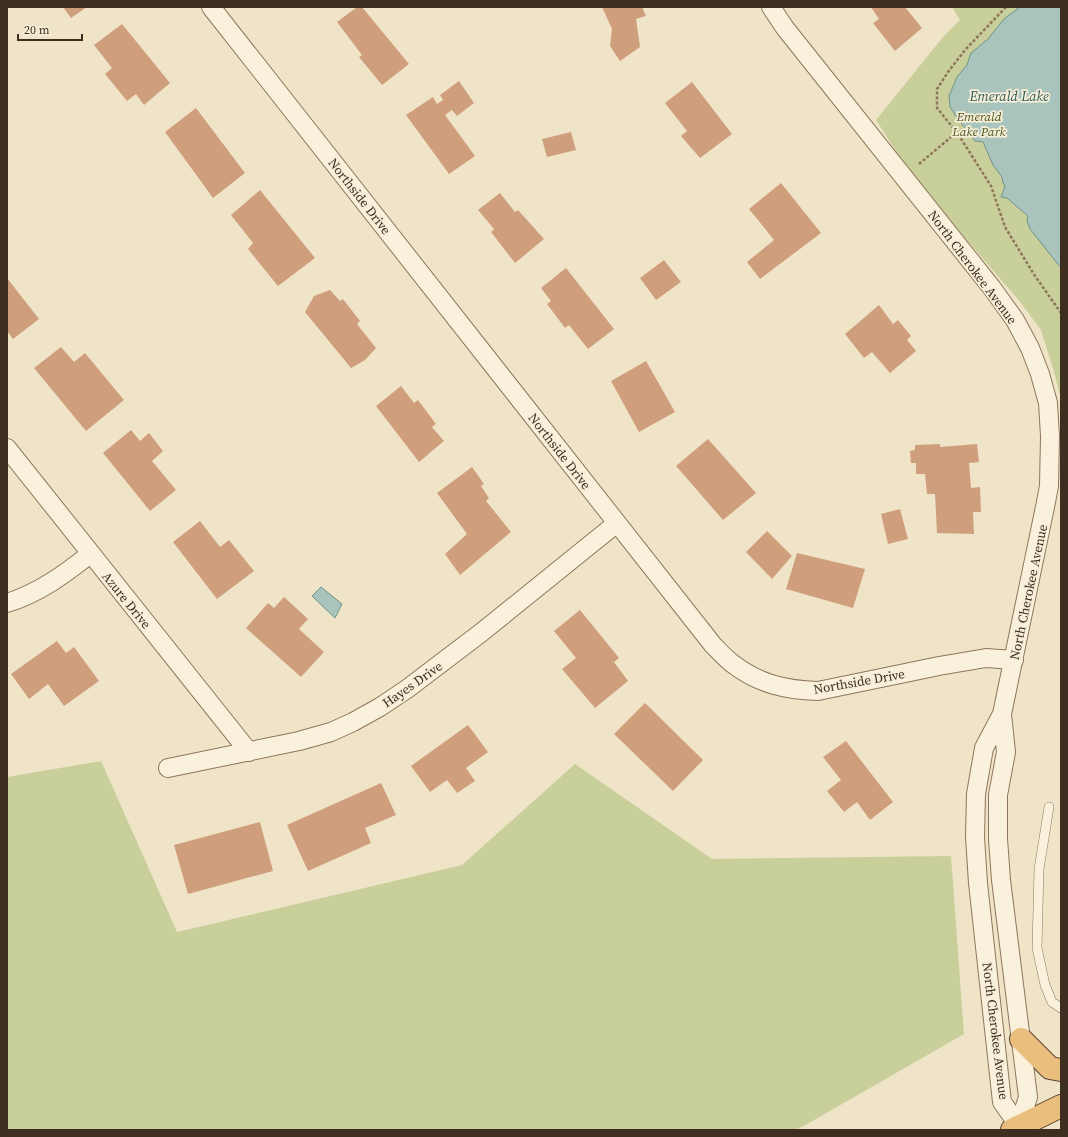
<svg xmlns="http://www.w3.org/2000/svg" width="1068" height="1137" viewBox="0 0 1068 1137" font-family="'Source Serif 4',serif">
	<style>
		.green { fill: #c9cf9b }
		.water { fill: #a9c4bc; stroke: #6f938a }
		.building { fill: #cf9f7d }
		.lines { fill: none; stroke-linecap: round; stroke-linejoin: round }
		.service-casing { stroke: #8d765c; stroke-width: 10 }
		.minor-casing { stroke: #8d765c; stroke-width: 20 }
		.trunk-casing { stroke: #5b4430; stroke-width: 24 }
		.path { stroke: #8d765c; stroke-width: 2.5; stroke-dasharray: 3 2; stroke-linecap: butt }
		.service { stroke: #faf1dc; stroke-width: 9 }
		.minor { stroke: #faf1dc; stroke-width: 18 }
		.trunk { stroke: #eabe7c; stroke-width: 22 }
		.labels { text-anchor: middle; stroke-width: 3.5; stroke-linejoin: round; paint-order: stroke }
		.park-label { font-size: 13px; font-style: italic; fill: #4d5a26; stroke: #f7eed8 }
		.street-label { font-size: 13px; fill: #3d2e20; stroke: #f7eed8 }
		.water-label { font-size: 14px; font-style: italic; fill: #2f5d5a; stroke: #f7eed8 }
	</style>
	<rect width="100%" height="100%" fill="#f0e4c8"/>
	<path class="green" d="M952,7H1061V399L1054,372L1041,330L1021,303L965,238L899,156L876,120L943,37L960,20Z
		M101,761L177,932L462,865L575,764L712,859L951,856L964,1034L802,1127L793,1130H7V777Z"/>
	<path class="water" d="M1020,7H1061V268L1030,229L1027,221L1028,216L1007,198L1001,197L1005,186L1003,183L1002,177L993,165L983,142L975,141L958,119L950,107L949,96L957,77L967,65L971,53L988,39L1004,19Z
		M321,587L342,604L335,618L312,596Z"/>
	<path class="building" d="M63,7H87L71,18Z
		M357,7H362L409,64L382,85L359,57L362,55L337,22Z
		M602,7H642L646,16L636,19L640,47L620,61L610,46L612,29Z
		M871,7H905L922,28L895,51L873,23L879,19Z
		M122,24L170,83L144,105L136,94L127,101L105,74L112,68L94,45Z
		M459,81L474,103L457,116L452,110L445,115L475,156L449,174L406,115L433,97L437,104L443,100L440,95Z
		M692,82L732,134L700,158L681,136L687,131L665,103Z
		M196,108L245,173L213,198L165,132Z
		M571,132L576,150L547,157L542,139Z
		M781,183L821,233L760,279L747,262L774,240L749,209Z
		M260,190L315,258L278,286L248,249L253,243L231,215Z
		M500,193L515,212L518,210L544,239L515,263L491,232L494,229L478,210Z
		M664,260L681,282L656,300L640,278Z
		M566,268L614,329L588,349L569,325L565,328L547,304L551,301L541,288Z
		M7,278L39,319L13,339L7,331Z
		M330,290L340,301L343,299L360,321L357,324L376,348L365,360L351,368L305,312L314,296Z
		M879,305L893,324L898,320L911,336L907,340L916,351L890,373L872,352L864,358L845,334Z
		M61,347L74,362L85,353L124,400L86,431L34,368Z
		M646,361L675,412L639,432L611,381Z
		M401,386L414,403L418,400L436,424L432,427L444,441L419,462L376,406Z
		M131,430L140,441L149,433L163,451L152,461L176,490L150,511L103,453Z
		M708,439L756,493L723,520L676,466Z
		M940,444V447L977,444L979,462L969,463L971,488L980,487L981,512H973L974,534L937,533L935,494H927L925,474H916V463H911L910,451L915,450V445Z
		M472,467L484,484L481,486L489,498L486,501L511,532L460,575L445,554L467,534L437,493Z
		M900,509L908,539L888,544L881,514Z
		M200,521L220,547L229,540L254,571L217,599L173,542Z
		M767,531L792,556L772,579L746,552Z
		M797,553L865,569L853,608L786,589Z
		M284,597L308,619L299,629L324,652L301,677L246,628L268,603L274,608Z
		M580,610L619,658L614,662L628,681L595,708L562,669L576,658L554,631Z
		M57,641L66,653L74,647L99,681L64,706L48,684L29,699L11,674Z
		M645,703L703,760L673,791L614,734Z
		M468,725L488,752L466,768L475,781L457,793L447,780L430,792L411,766Z
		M846,741L893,802L870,820L857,802L844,812L827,791L841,780L823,757Z
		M381,783L396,815L365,828L371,843L308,871L287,825Z
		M260,822L273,871L188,894L174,845Z"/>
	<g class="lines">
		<g class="service-casing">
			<path id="service" d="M1049,807L1039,869L1037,948L1045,985L1052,1002L1061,1008"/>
		</g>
		<g class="minor-casing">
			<path id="minor" d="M211,7L713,645C720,652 726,659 733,664C759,684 786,690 818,691L939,666L986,658L1014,660
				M771,7L785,28L992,288L1015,320L1030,348L1040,374L1048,403L1050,436L1049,486L1045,507L1002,714L1006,752L998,795V839L1001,880L1028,1097L1019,1126
				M7,448L249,752
				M7,603C39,593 65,574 90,554
				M1002,714L984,748L976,794L975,837L978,883L1002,1102L1019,1126
				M168,768L299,741L331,732L353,722L380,707L407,689L482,632L617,523"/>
		</g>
		<g class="trunk-casing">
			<path id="trunk" d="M1021,1039L1050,1068L1061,1070
				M1012,1130L1061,1106"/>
		</g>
		<path class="path" d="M1006,7L965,50L948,72L937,89V108L958,134L991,186L1005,227L1035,276L1061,313
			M919,164L957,132"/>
		<use href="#service" class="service"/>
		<use href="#minor" class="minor"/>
		<use href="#trunk" class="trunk"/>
	</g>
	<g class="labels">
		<g class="park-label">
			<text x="979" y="121">Emerald<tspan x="979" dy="15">Lake Park</tspan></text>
		</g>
		<g class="street-label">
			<text transform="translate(360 196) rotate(52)" y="5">Northside Drive</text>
			<text transform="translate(973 267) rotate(53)" y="5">North Cherokee Avenue</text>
			<text transform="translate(560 451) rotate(52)" y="5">Northside Drive</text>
			<text transform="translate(1028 592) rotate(-78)" y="5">North Cherokee Avenue</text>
			<text transform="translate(127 600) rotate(51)" y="5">Azure Drive</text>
			<text transform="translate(859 681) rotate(-10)" y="5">Northside Drive</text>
			<text transform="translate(412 684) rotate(-35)" y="5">Hayes Drive</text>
			<text transform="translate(996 1031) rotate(83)" y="5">North Cherokee Avenue</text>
		</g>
		<g class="water-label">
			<text x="1009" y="101">Emerald Lake</text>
		</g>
	</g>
	<rect width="1068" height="1137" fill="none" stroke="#3d2e20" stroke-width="16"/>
	<path d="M18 34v6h64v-6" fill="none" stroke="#3d2e20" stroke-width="2"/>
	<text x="24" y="34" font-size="12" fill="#3d2e20" stroke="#f7eed8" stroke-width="3" paint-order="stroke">20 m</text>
</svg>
